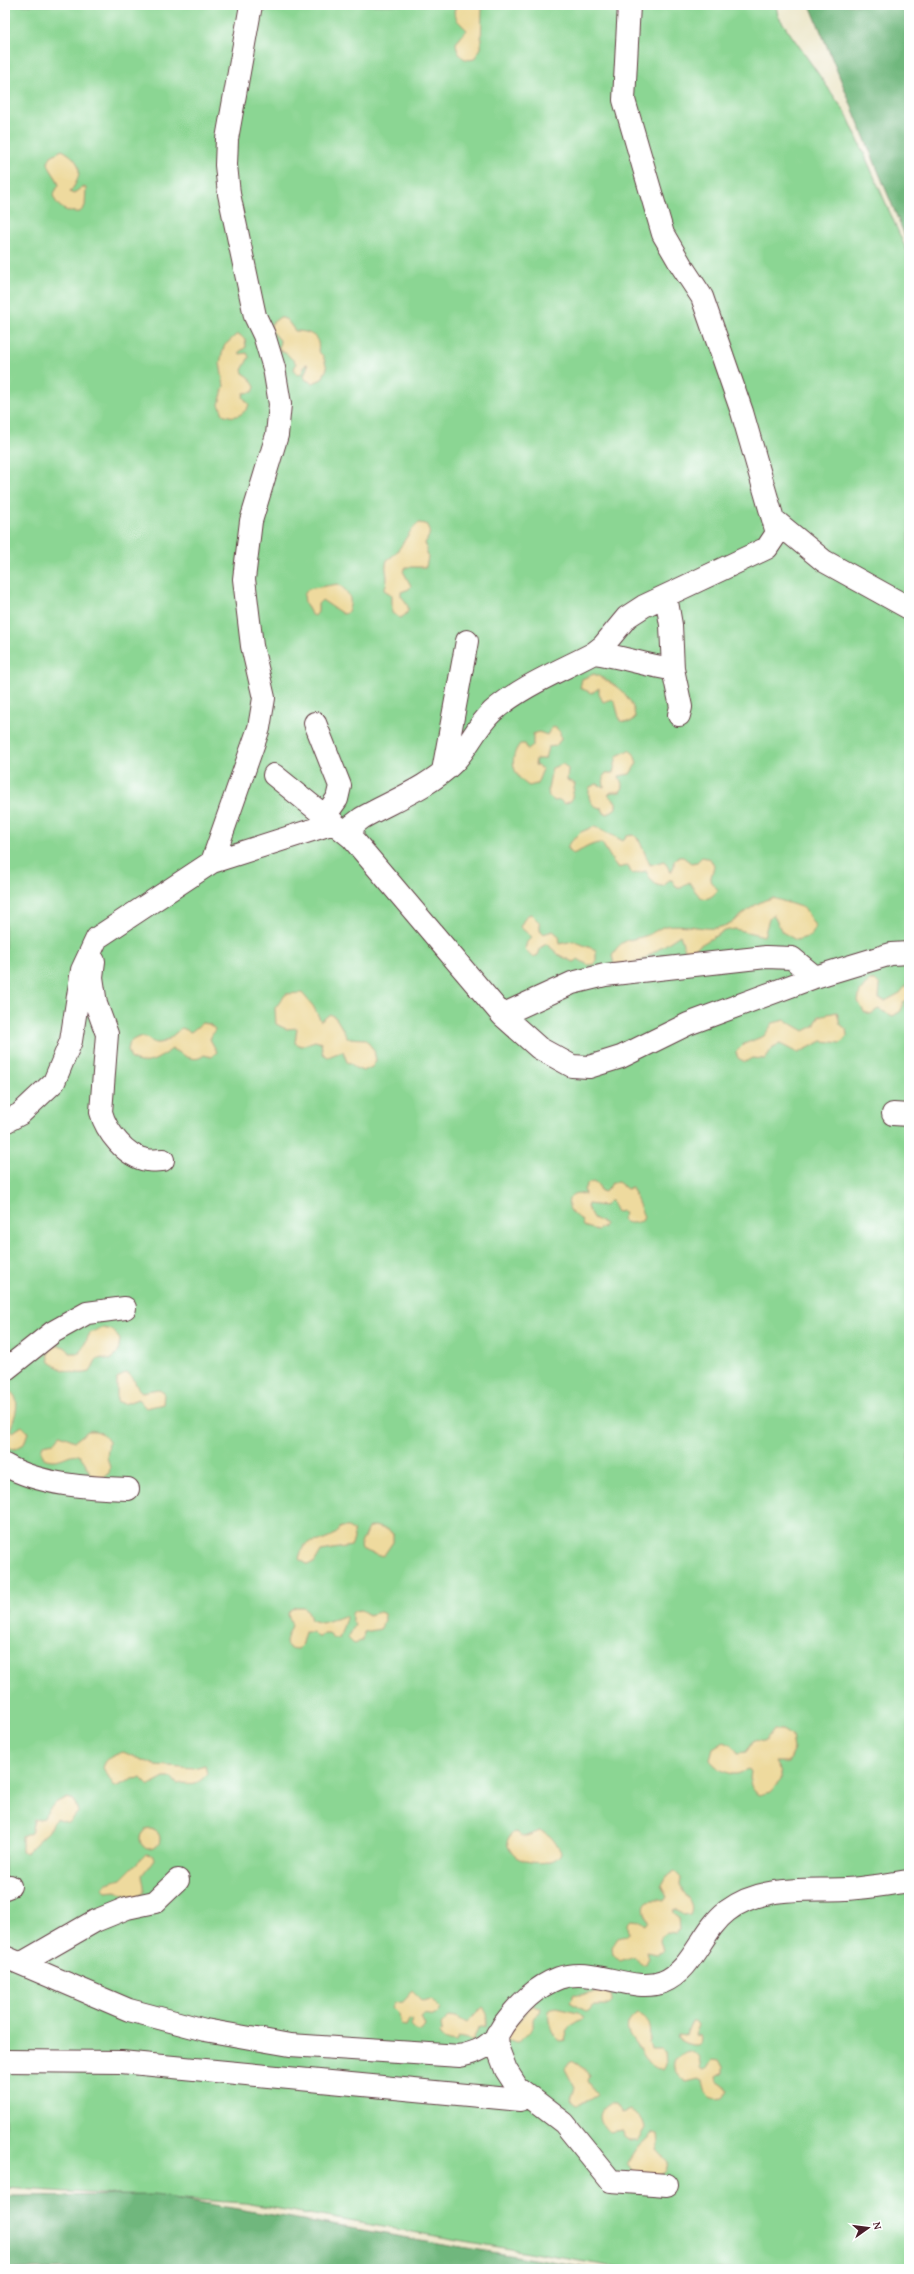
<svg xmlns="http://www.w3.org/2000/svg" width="914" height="2274" viewBox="0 0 914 2274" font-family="'Gentium Book Plus',serif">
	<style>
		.green { fill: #8bd693; stroke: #6a7a5f }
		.forest { fill: #70b77d; stroke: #5d6b54 }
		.sand { fill: #eeda9e; stroke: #9c7c64 }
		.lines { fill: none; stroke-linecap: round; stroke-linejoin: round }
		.minor-casing { stroke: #623d43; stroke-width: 24 }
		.minor { stroke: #fff; stroke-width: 22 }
	</style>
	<rect width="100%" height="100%" fill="#fff"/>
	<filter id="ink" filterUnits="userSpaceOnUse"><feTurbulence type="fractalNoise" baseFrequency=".025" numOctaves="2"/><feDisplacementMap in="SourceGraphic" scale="8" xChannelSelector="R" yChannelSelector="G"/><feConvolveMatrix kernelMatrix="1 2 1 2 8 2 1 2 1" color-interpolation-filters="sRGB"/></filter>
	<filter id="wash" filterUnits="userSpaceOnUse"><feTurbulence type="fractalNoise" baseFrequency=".012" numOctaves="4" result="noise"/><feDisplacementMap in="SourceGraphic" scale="16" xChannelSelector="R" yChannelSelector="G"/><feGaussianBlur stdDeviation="0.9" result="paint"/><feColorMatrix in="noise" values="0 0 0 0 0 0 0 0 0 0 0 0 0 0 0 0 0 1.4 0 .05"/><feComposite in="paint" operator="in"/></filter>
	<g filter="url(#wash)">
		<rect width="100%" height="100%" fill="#ede8cc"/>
		<path class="green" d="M5,5H776L778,16L847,115L909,256V2269H626L245,2203L5,2188Z"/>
		<path class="forest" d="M810,5H909V246Z
			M155,2195L592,2269H5V2196Z"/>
		<path class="sand" d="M456,5H482L481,48L474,59C463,62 457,54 456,43L467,30L457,20L454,12Z
			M62,150C83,161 83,175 70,192L73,194L82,187L86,188L85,206L80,212C67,213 57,208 53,195L59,185C57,176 50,172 48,163L51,156Z
			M280,317L287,320L295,331C308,331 321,335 318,351L323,356L327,368L322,379L313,383L306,380L304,376L308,365L306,364L301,374L297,375L294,370L296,363L287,354L279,350L280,340L271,330V324Z
			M236,335H240L245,340L246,347L239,352L240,354L247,353L249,357L242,370L243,373L249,377L255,387L253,392L244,393L243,397L249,405C243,416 234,419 223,414L219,404L224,386L220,363L224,346Z
			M419,523L426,524C431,532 430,535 425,543L428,557L426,567H406L403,571L411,586L409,589L401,592V596C408,604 413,612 400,618L392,613V595L384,590C391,575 383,572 387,560C402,552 405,533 419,523Z
			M338,584C349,592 354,600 347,613L343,614L322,600L318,604V612L315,616L311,614L305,602L304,595L308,589Z
			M594,674C613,683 634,695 635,718L631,722L620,721L615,702L612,699L603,702L599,694V688L592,693L580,688L582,679Z
			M552,727L556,728L560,732L561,739L556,746L548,747L545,759H536L535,765L543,769L537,784L529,786C513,776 508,759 520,744H525L528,750L533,746V734L539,732L547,735Z
			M629,750L634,754L637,763L630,774L619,776L623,787L620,792H611L608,795L616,802V808L608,814L604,813L602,808C590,807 587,797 590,787L597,784L604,787L603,777L606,773H613L617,756Z
			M563,764L568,769L567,780L575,784L571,801L564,804L560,800L555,801L549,797L548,789L552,768Z
			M595,826L623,841L627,836L634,835L639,840L650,865L664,861L671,872L674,866V861L678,857H683L691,863L697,862L702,857L710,859L714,866L710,881L718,890C704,907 698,895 689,882L681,888H677L672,880H669L664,886C654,887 650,878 646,871L632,874L628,866L617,868L602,843C592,842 582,851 572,854L568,850V845L581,832Z
			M773,898L804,908L815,926L811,936L796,940L782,932L773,914L769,919L764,936L735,929L724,931L690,951L685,950L680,935L639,962L614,964L612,955C623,938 628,941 645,936C653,934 659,927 667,926C683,923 704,930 717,928C740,924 749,902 773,898Z
			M531,914L540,923V931L543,934L553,931L559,936L560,944L573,941L596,950V960L594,964L588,965L578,959L573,962L559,955L547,944L541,947L538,955L533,957L525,949L527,942L532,937L520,927L526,916Z
			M869,981H876L880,985L879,999L885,1001L900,993L909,982V999L903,1002L901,1011L893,1016L878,1009L871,1014L864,1012L858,1001L860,992Z
			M302,993L313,1006L321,1021L330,1014L336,1018L348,1038L365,1039L374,1050L376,1061L372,1067L363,1071L355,1068L351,1063L347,1062L343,1051L328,1057L323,1054L321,1043L315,1041L301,1046L295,1043L297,1028L286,1029L276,1024L275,1008L286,994Z
			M837,1012L840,1024L846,1029L847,1036L841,1043L822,1041L798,1053L780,1044L773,1047L765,1059L752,1058L745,1062L738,1058L736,1052L744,1044L764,1036L773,1023L785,1020L804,1031L814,1026L819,1016Z
			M202,1023L209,1024L215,1029L210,1039L217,1052L211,1057L204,1055C194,1064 182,1054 172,1049C158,1059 148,1067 131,1059L128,1050L130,1042C149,1028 148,1048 163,1042C169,1040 176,1032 182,1028L191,1032Z
			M593,1182L599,1186L601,1191L605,1192L612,1183L618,1182L627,1189L632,1188L644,1217L642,1221C634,1223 627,1225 622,1219L625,1214L623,1211L617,1212L611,1200L604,1206L588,1204L587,1207L593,1218L605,1224L604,1227L597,1230L583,1226L581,1219C561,1210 567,1187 585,1195L584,1190L587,1184Z
			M102,1328L113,1330L120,1340L118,1352L110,1360L102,1358L96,1360L90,1372C77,1376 60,1370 50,1362L48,1354L52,1347C60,1345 65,1345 70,1353H80L90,1333Z
			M126,1373C136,1376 134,1387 142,1392L158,1389L164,1393L163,1404L146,1408L138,1399L124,1404L117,1401V1379Z
			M11,1392C23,1402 13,1419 10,1431L13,1432L22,1426L28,1432L24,1444L15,1449L5,1447V1394Z
			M88,1431C99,1430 103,1433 109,1442L107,1457L110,1468L109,1473L102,1478L90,1474C76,1435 67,1468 44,1458L41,1451L43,1445L54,1443L60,1435L75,1441Z
			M374,1526L389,1530L393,1534V1542L384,1555L379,1556L361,1549L360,1546L368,1528Z
			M341,1527H348L353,1530L354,1539L351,1546L321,1551L314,1563L307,1564L299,1559C305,1535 312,1546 329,1538C333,1536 338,1531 341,1527Z
			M295,1607H303L308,1611L311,1620L322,1623L345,1616L346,1618L339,1639H333L329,1633H324L320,1637H317L312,1632H305L301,1646L298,1649C277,1649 290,1634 292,1625L288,1614L290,1610Z
			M361,1610L369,1615L380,1612L384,1614L385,1620L380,1629L364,1632L363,1640L354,1644L348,1638L355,1625L352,1621V1614L354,1611Z
			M774,1730H782L792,1736L794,1749L788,1762H775L781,1773V1780L770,1792L759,1795C750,1788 749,1783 751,1772L749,1769C745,1770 740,1774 736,1774C727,1775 715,1767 710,1760L713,1749L724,1742L733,1746L738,1753L746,1752L754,1740L765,1742Z
			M123,1752L155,1765L194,1768L205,1765L207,1774C194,1789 191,1781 177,1784L172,1778H164L149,1786L141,1778L133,1779L115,1787L103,1768C106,1757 113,1756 123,1752Z
			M67,1798L74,1800L78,1812L69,1823L56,1819L52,1823L49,1831L26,1853L22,1851V1837L31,1833L34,1820L44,1818C49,1808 55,1801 67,1798Z
			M140 1839a10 10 0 1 1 20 0a10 10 0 1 1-20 0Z
			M540,1831C551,1833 556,1844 561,1852C557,1867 524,1864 515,1856C511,1853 508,1847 507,1842L512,1833L516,1832L524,1837Z
			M146,1854L152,1855L154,1859L142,1875C143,1886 149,1893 135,1897L116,1891L106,1892L103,1889L107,1883L121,1879Z
			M675,1872L681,1878L680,1885C684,1896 696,1903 690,1914L684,1915L676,1909L673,1911L679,1918L680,1930L675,1933L667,1932L661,1936L660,1941L663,1951L656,1954L646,1952L648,1959L646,1964H641L634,1956L620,1961L613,1954L612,1947L618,1938L626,1936L629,1933L628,1924L632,1920L640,1921L645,1925L648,1921C640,1904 645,1897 664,1901L667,1897L661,1885L666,1876Z
			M413,1991L423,2001L431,1999L441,2009L438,2014L433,2017L424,2014L421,2017L425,2026L421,2031L417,2032L411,2026L413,2019L409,2020L406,2026L401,2025L399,2015L392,2008L395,2003L403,2002Z
			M604,1992L611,1995L612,2002L609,2005H595L587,2012L570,2001L574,1994L579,1995Z
			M533,2004L541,2008L540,2012L533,2018V2027L518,2042L509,2041L507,2035Z
			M483,2007C489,2013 488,2018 485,2026L478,2028L473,2040L458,2037L456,2042C448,2041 442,2040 439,2033L442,2030L441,2025L450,2016L456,2017L467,2023Z
			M555,2007L578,2012L584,2018L569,2027L565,2040L561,2041C552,2037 547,2020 549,2011Z
			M637,2013C650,2017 653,2032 649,2043L651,2049H661L665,2053L666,2064L663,2069C649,2069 647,2060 640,2050C632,2037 618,2027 637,2013Z
			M691,2021H695L698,2025L694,2035L700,2036L701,2039L700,2044C693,2047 684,2043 678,2039L677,2035L685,2036Z
			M690,2050C699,2054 700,2059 700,2068L703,2070L707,2069L712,2060L720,2061L724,2066V2072L717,2076L718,2081L723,2084L727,2091L722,2098C708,2101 705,2093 703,2081L699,2079L686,2082C669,2070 669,2056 690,2050Z
			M571,2061L583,2068L590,2076L588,2081L597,2095L587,2101L577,2104L571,2099L575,2088L565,2069Z
			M610,2104H616L622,2113L630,2110C639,2115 643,2118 645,2128L637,2141H629L623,2137L622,2130L609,2132C598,2122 596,2112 610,2104Z
			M653,2133L658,2134L659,2144L657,2150L668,2162L666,2171L658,2177L634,2173L627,2163L635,2150Z"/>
	</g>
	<g filter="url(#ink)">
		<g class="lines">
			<g class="minor-casing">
				<path id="minor" d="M773,519L824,561L909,608
					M666,596L671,625L673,669L681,707L679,715
					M594,653C621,656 646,666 673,669
					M315,723L340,786L337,799L325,816
					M443,771L467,641
					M274,775L352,838L502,1015L539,1048L572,1066L589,1067L621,1057L688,1024L815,977L891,954L909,953
					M352,838L353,825L362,818C392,801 429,787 453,763C468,748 476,727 492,712C521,686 560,671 594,653L603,646L627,617L644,606L767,548L777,533L742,412L702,297L681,265L663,234L624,100L629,5
					M212,862L259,728L264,698L252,646L244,579L251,521L277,435L280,404L274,368L264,335L255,316L229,194L226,165L227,139L251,5
					M94,961L92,977L96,1004L107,1034L101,1112C106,1131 126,1157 147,1160C152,1161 158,1160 163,1160
					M502,1015L572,983L605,975L766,957L792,958L815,977
					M893,1114L909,1115
					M5,1122L20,1114L54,1082L71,1041L82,970L97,938L212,862L334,823
					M5,1370L53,1332L87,1313L125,1308
					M5,1465C40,1485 89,1488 128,1489
					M5,1888L10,1886
					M5,1957L129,2010L205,2030L290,2045L460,2056C471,2053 481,2051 490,2043C496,2039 500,2030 504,2024C519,2004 535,1987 559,1978C593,1966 632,1994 663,1982C694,1969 701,1931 727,1911C761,1885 805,1891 846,1889C867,1888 888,1884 909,1881
					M22,1963L95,1921L127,1908L155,1902L178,1880
					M497,2034L498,2049L506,2070L517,2087L564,2123L611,2181L667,2185
					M5,2061L121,2062L520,2100L528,2097"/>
			</g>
			<use href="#minor" class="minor"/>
		</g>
	</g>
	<rect width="914" height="2274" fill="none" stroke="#fff" stroke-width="20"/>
	<g transform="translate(868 2228) rotate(76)" stroke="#ffffff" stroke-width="3" paint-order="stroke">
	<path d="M0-3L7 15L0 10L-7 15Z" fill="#4a1f2b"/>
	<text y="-6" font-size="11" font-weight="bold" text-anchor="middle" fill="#4a1f2b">N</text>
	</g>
</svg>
